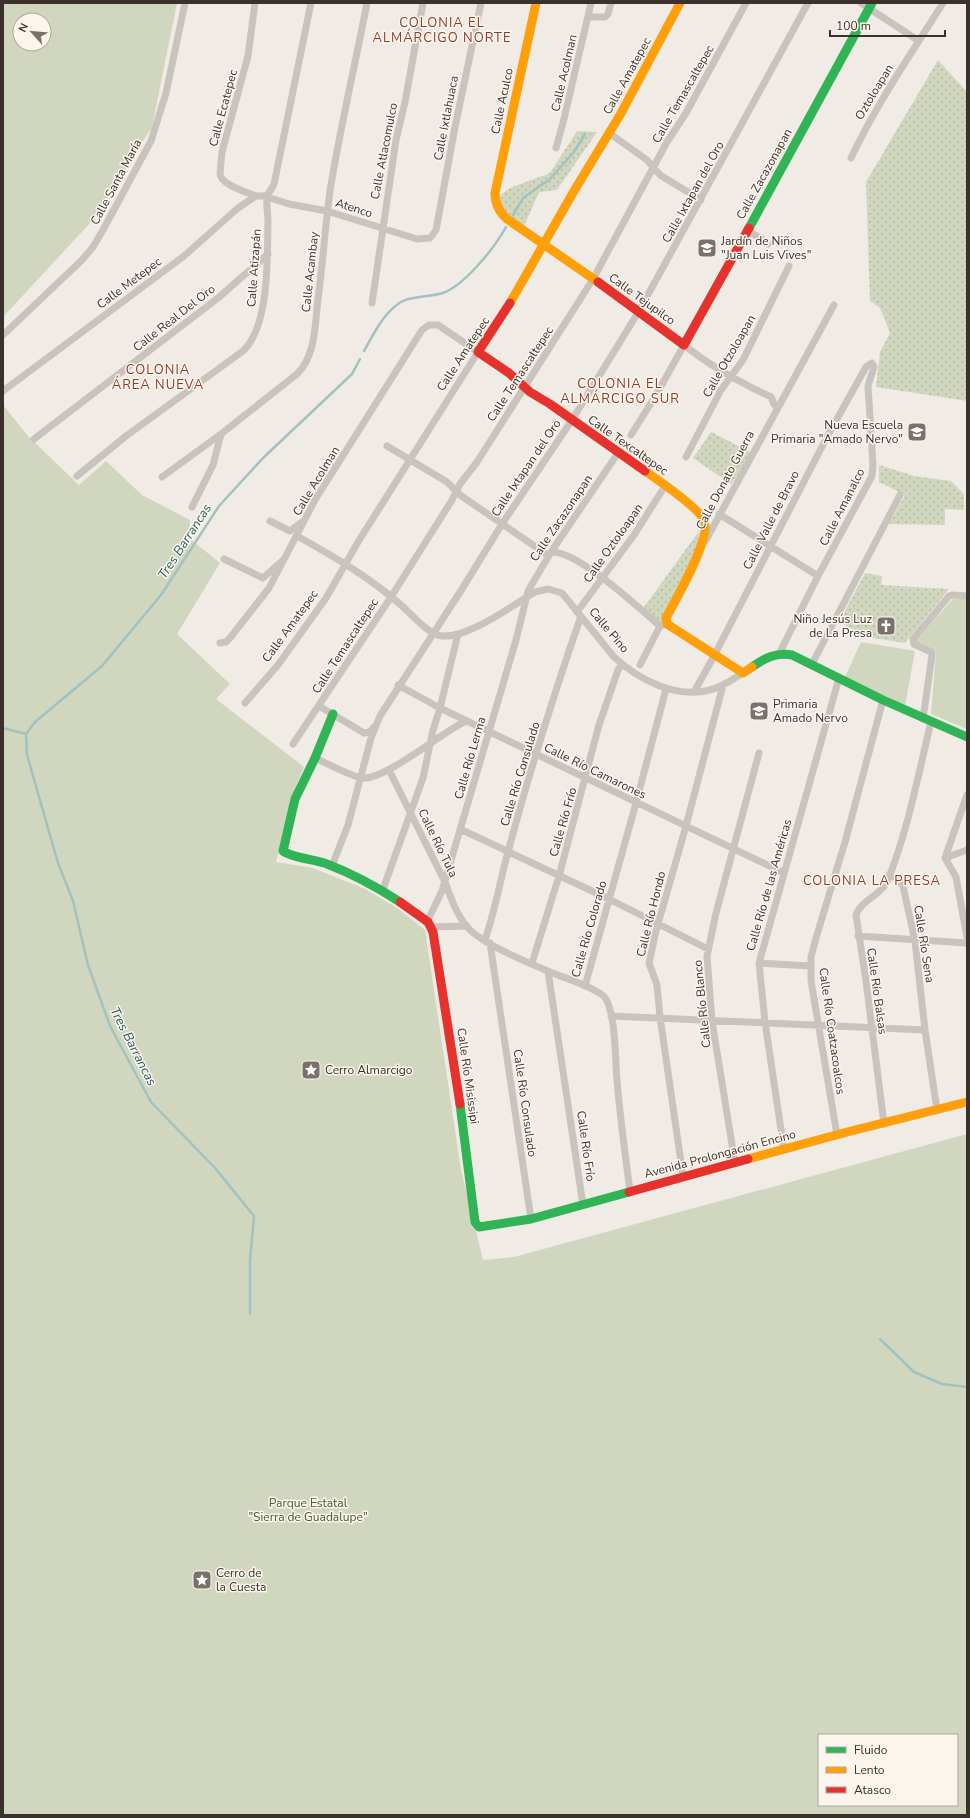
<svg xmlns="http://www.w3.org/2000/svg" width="970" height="1818" viewBox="0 0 970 1818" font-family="'Nunito Sans',sans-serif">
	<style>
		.grass { fill: url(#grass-dots) }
		.park { fill: #d1d6bf; fill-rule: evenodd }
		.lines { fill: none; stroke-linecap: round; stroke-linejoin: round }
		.stream { stroke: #a1c2c1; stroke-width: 2.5 }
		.street { stroke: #c9c3be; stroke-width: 7 }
		.fast { stroke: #30b455; stroke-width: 9 }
		.slow { stroke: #ff9f0a; stroke-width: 9 }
		.jam { stroke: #e5322d; stroke-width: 9 }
		.labels { text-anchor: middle; stroke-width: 3; stroke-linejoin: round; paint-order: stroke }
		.street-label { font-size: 12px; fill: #3b302b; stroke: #fbf5ee }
		.poi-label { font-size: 12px; fill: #3b302b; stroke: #fbf5ee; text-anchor: start }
		.park-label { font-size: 12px; fill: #4a5a2e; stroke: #fbf5ee }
		.neighbourhood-label { font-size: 13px; letter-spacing: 1px; fill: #8c3b22; stroke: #fbf5ee }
		.water-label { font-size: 13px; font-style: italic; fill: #1f5a5e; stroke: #fbf5ee }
	</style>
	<defs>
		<pattern id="grass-dots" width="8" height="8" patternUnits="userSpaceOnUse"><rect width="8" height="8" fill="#d1d6bf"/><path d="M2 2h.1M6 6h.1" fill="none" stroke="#b4b8a4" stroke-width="1.8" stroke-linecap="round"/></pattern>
	</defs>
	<rect width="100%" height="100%" fill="#f0ebe5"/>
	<path class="grass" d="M938,60L967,92V401L876,387L880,352L890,333L880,308L870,301L866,182Z
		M577,131L597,132L557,190L539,192L522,231L494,200L510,188L550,173Z
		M711,432L752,453L731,484L693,458Z
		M879,465L914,476L951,481L964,494V510L945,509V525L889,524L905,495L879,482Z
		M699,531L696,557L661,629L642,610Z
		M865,573L882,576L881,585L949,589L905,643L866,637L839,622Z"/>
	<path class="park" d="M3,3H177L152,127L91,222L3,317ZM20,20H44V44H20Z
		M3,405L28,436L79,485L106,461L142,495L190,520L189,538L220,563L177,634L230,684L216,699L304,767L295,788L276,862L313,868L365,889L397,908L425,930L461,1170L483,1260L514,1257L967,1134V1815H3ZM819,1735H957V1805H819Z
		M953,599H967V729L931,714L936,654L914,642Z
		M861,642L915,651L905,706L845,677Z"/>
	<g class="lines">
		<path class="stream" d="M513,215L523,198L550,179L574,152L585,134
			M364,351C374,334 383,313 401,302C410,296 431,297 443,293C465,285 495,247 506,227
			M3,728L26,734
			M250,1314V1260L254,1216L215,1168L151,1102L110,1026L88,965L73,901L58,863L27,755L26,734L35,722L102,666L161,595L219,506L263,458L352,374L360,359
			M880,1339L914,1372L942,1384L967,1387"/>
		<path class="street" d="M255,3L248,56L222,152L220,174C221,185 247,192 256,196
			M861,3L919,41
			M589,17H605L608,14L611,3
			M609,133L647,160L660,175L701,200
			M556,148L564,119L591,3
			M851,158C877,103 911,54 943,3
			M746,231L761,238L768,244
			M372,303L396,140L405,102L423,3
			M3,335L82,260L93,247L103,230L151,141L166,93L185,3
			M3,391L184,256L238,208L256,196H264L289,204L327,211L417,239L430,238L436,230L455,127L481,3
			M631,435L656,395L684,345C710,366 741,383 771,397L774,404L778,408
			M34,439L218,298L268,254
			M387,446L447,482L460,495L549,556
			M686,457L721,390L743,360L789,266
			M77,476L126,436L243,351C270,326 267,256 268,222C268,214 266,205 267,197C268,192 273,188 274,184L311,3
			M162,477L221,434L297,374C316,356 315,323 318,299C323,263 325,227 330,191C340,128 355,66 367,3
			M192,507L213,465L221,434
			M719,514L818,576
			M270,521L290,531L302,522
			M297,536C333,556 369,577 401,605C411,614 429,635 442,636C468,638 512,606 535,592L548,589L562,593L614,657C639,680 676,699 710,690C722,687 733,679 743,673
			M706,540L834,305
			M551,552C577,550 639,608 660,626
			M224,559L263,578L282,561
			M577,612L634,535L665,486
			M220,643L226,642L230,638L269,588L315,500L422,330L429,325H438L478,352L358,542L326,598L278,665L245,703
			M812,664L900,495
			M640,665L660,626L663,625
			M398,685L440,708L784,873
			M694,692L714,656L828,435L866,367L872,363L874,367L868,386L873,464L872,476L818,576L780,652
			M319,706L364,733L370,732L374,727
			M923,719L932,655L931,652L914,644L913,639L949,596L953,595L967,596
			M293,744L391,597L452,500L460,484L477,462L593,279L667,142L686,113L746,3
			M315,758C327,763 351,777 363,778C385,780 442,732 466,721
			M389,770L445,882C451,898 457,917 470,930C487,946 527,962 550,972C562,977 601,989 606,999C616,1018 615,1058 617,1080C620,1117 625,1154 630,1191
			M967,795L945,858L956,877L967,937
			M460,829L609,899L708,949
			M945,858L967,850
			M332,866L348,825L371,738L380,716L462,589L502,524L572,420L639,311L808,3
			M889,875L899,879L903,886L915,941L925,1030L937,1110
			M382,892L423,778L433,730L440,708L458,634
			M427,922L442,891L516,640L528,591L551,552L618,453
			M431,927L467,926
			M858,936L967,943
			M485,940C495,911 500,881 508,852C529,773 554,694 581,616
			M490,943L531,1219
			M532,963L559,876L599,725L618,670L622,664
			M759,963L811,966
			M548,971L583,1205
			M585,986L636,803L666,689
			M611,1016L925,1030
			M884,1124L866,981L856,915C861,900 880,896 887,882C908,831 918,775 931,722
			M837,1135L811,981V957L816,938L845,842L883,700
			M784,1150L765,1022L759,963L839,678
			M735,1163L712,1021L707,956L716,913L759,753
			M683,1176L660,1017L657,985L649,963L656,931L686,826L723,685"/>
		<path class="fast" d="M749,228L872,3
			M752,667C765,658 776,652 792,655L883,700L967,737
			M333,714L315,758L295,799L283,851C290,857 316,860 327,864C353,874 377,887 400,902
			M460,1104L475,1222L479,1227L531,1219L629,1192"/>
		<path class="slow" d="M536,3L495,193C495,204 499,212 507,219L598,282
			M510,303L574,191L620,115L680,3
			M645,471C658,480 698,507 704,520C712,538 676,599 666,618L667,624L743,673L752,667
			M748,1159L851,1131L967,1102"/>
		<path class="jam" d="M598,282L684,345L749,228
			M510,303L478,352L509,373L530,392L550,404L645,471
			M400,902L428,922L433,932L460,1104
			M629,1192L748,1159"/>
	</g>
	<defs>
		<g id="school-square" transform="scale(1)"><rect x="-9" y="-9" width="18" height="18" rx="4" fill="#7a716c" stroke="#fbf5ee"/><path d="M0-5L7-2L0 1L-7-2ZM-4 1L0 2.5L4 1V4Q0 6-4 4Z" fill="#fff"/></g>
		<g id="church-square" transform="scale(1)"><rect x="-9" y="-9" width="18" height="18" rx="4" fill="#7a716c" stroke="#fbf5ee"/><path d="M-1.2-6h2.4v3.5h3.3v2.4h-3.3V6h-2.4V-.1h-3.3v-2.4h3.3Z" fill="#fff"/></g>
		<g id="sight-square" transform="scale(1)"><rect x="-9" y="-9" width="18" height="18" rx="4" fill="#7a716c" stroke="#fbf5ee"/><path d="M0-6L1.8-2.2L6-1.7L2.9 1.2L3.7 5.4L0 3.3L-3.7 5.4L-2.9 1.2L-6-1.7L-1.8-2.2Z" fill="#fff"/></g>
	</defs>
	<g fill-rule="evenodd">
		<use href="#school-square" x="707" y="248"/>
		<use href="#school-square" x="917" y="432"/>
		<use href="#church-square" x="886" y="626"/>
		<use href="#school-square" x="759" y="711"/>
		<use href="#sight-square" x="311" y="1070"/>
		<use href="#sight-square" x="202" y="1580"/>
	</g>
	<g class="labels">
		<g class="street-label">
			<text transform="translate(564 73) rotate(-77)" y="4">Calle Acolman</text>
			<text transform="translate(627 76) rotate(-61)" y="4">Calle Amatepec</text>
			<text transform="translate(874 92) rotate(-59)" y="4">Oztoloapan</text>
			<text transform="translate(683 94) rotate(-60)" y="4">Calle Temascaltepec</text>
			<text transform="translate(502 101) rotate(-78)" y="4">Calle Aculco</text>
			<text transform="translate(223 108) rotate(-75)" y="4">Calle Ecatepec</text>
			<text transform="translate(446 118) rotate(-79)" y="4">Calle Ixtlahuaca</text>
			<text transform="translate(384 151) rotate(-79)" y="4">Calle Atlacomulco</text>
			<text transform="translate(764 174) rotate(-61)" y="4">Calle Zacazonapan</text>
			<text transform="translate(116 182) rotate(-62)" y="4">Calle Santa María</text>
			<text transform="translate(693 192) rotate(-61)" y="4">Calle Ixtapan del Oro</text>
			<text transform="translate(354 208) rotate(18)" y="4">Atenco</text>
			<text transform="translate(254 268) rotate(-86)" y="4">Calle Atizapán</text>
			<text transform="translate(310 272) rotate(-84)" y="4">Calle Acambay</text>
			<text transform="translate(129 283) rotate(-37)" y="4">Calle Metepec</text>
			<text transform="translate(642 299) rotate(36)" y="4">Calle Tejupilco</text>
			<text transform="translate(174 318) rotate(-38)" y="4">Calle Real Del Oro</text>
			<text transform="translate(463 354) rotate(-57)" y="4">Calle Amatepec</text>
			<text transform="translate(729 356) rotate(-60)" y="4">Calle Otzoloapan</text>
			<text transform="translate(520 374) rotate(-57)" y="4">Calle Temascaltepec</text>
			<text transform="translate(628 445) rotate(35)" y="4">Calle Texcaltepec</text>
			<text transform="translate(526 468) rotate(-56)" y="4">Calle Ixtapan del Oro</text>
			<text transform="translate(725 480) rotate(-62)" y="4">Calle Donato Guerra</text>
			<text transform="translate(316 481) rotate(-59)" y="4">Calle Acolman</text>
			<text transform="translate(842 507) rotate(-63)" y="4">Calle Amanalco</text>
			<text transform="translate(561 518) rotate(-56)" y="4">Calle Zacazonapan</text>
			<text transform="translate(771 520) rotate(-63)" y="4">Calle Valle de Bravo</text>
			<text transform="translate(613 543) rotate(-55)" y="4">Calle Oztoloapan</text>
			<text transform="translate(290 626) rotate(-54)" y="4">Calle Amatepec</text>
			<text transform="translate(609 630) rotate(50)" y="4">Calle Pino</text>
			<text transform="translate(345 646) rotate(-57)" y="4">Calle Temascaltepec</text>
			<text transform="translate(470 758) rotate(-74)" y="4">Calle Río Lerma</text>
			<text transform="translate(595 771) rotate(26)" y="4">Calle Río Camarones</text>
			<text transform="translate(520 774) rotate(-73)" y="4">Calle Río Consulado</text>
			<text transform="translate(563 822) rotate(-74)" y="4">Calle Río Frío</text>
			<text transform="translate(438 843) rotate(64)" y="4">Calle Río Tula</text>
			<text transform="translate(769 885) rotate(-74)" y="4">Calle Río de las Américas</text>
			<text transform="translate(651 914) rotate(-76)" y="4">Calle Río Hondo</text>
			<text transform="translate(589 929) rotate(-74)" y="4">Calle Río Colorado</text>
			<text transform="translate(924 944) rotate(81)" y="4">Calle Río Sena</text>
			<text transform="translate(877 991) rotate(82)" y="4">Calle Río Balsas</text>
			<text transform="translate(702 1004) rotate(-96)" y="4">Calle Río Blanco</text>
			<text transform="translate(832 1031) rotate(82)" y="4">Calle Río Coatzacoalcos</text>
			<text transform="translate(468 1076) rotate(82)" y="4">Calle Río Misissipi</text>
			<text transform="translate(525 1103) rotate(82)" y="4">Calle Río Consulado</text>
			<text transform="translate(586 1146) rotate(82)" y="4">Calle Río Frío</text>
			<text transform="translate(720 1154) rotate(-15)" y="4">Avenida Prolongación Encino</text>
		</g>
		<g class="poi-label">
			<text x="721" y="245">Jardín de Niños<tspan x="721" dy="14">"Juan Luis Vives"</tspan></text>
			<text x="903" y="429" text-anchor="end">Nueva Escuela<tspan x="903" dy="14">Primaria "Amado Nervo"</tspan></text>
			<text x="872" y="623" text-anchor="end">Niño Jesús Luz<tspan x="872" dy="14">de La Presa</tspan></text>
			<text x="773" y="708">Primaria<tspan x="773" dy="14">Amado Nervo</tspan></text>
			<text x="325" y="1074">Cerro Almarcigo</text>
			<text x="216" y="1577">Cerro de<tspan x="216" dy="14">la Cuesta</tspan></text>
		</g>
		<g class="park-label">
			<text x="308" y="1507">Parque Estatal<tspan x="308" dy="14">"Sierra de Guadalupe"</tspan></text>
		</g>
		<g class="neighbourhood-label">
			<text x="442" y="27">COLONIA EL<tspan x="442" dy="15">ALMÁRCIGO NORTE</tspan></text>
			<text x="158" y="374">COLONIA<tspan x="158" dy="15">ÁREA NUEVA</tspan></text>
			<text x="620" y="388">COLONIA EL<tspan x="620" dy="15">ALMÁRCIGO SUR</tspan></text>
			<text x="872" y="885">COLONIA LA PRESA</text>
		</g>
		<g class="water-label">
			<text transform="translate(184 541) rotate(-57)" y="5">Tres Barrancas</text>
			<text transform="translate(134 1046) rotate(63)" y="5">Tres Barrancas</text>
		</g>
	</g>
	<rect width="970" height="1818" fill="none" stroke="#3b302b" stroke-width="8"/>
	<rect x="818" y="1734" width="140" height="72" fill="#fbf5ee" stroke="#aea6a0"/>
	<rect x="826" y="1747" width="20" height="6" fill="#30b455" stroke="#aea6a0"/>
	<text x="854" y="1754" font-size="12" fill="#3b302b">Fluido</text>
	<rect x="826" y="1767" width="20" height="6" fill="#ff9f0a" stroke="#aea6a0"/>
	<text x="854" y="1774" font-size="12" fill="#3b302b">Lento</text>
	<rect x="826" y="1787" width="20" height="6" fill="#e5322d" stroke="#aea6a0"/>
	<text x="854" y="1794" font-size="12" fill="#3b302b">Atasco</text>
	<g transform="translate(32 32) rotate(297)"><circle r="19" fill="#fbf5ee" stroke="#aea6a0"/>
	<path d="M0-3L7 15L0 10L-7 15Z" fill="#7a716c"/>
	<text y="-6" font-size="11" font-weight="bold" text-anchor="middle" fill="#3b302b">N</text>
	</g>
	<path d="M830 30v6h115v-6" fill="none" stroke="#3b302b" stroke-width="2"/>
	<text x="836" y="30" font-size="12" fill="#3b302b" stroke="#fbf5ee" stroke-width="3" paint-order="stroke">100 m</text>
</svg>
